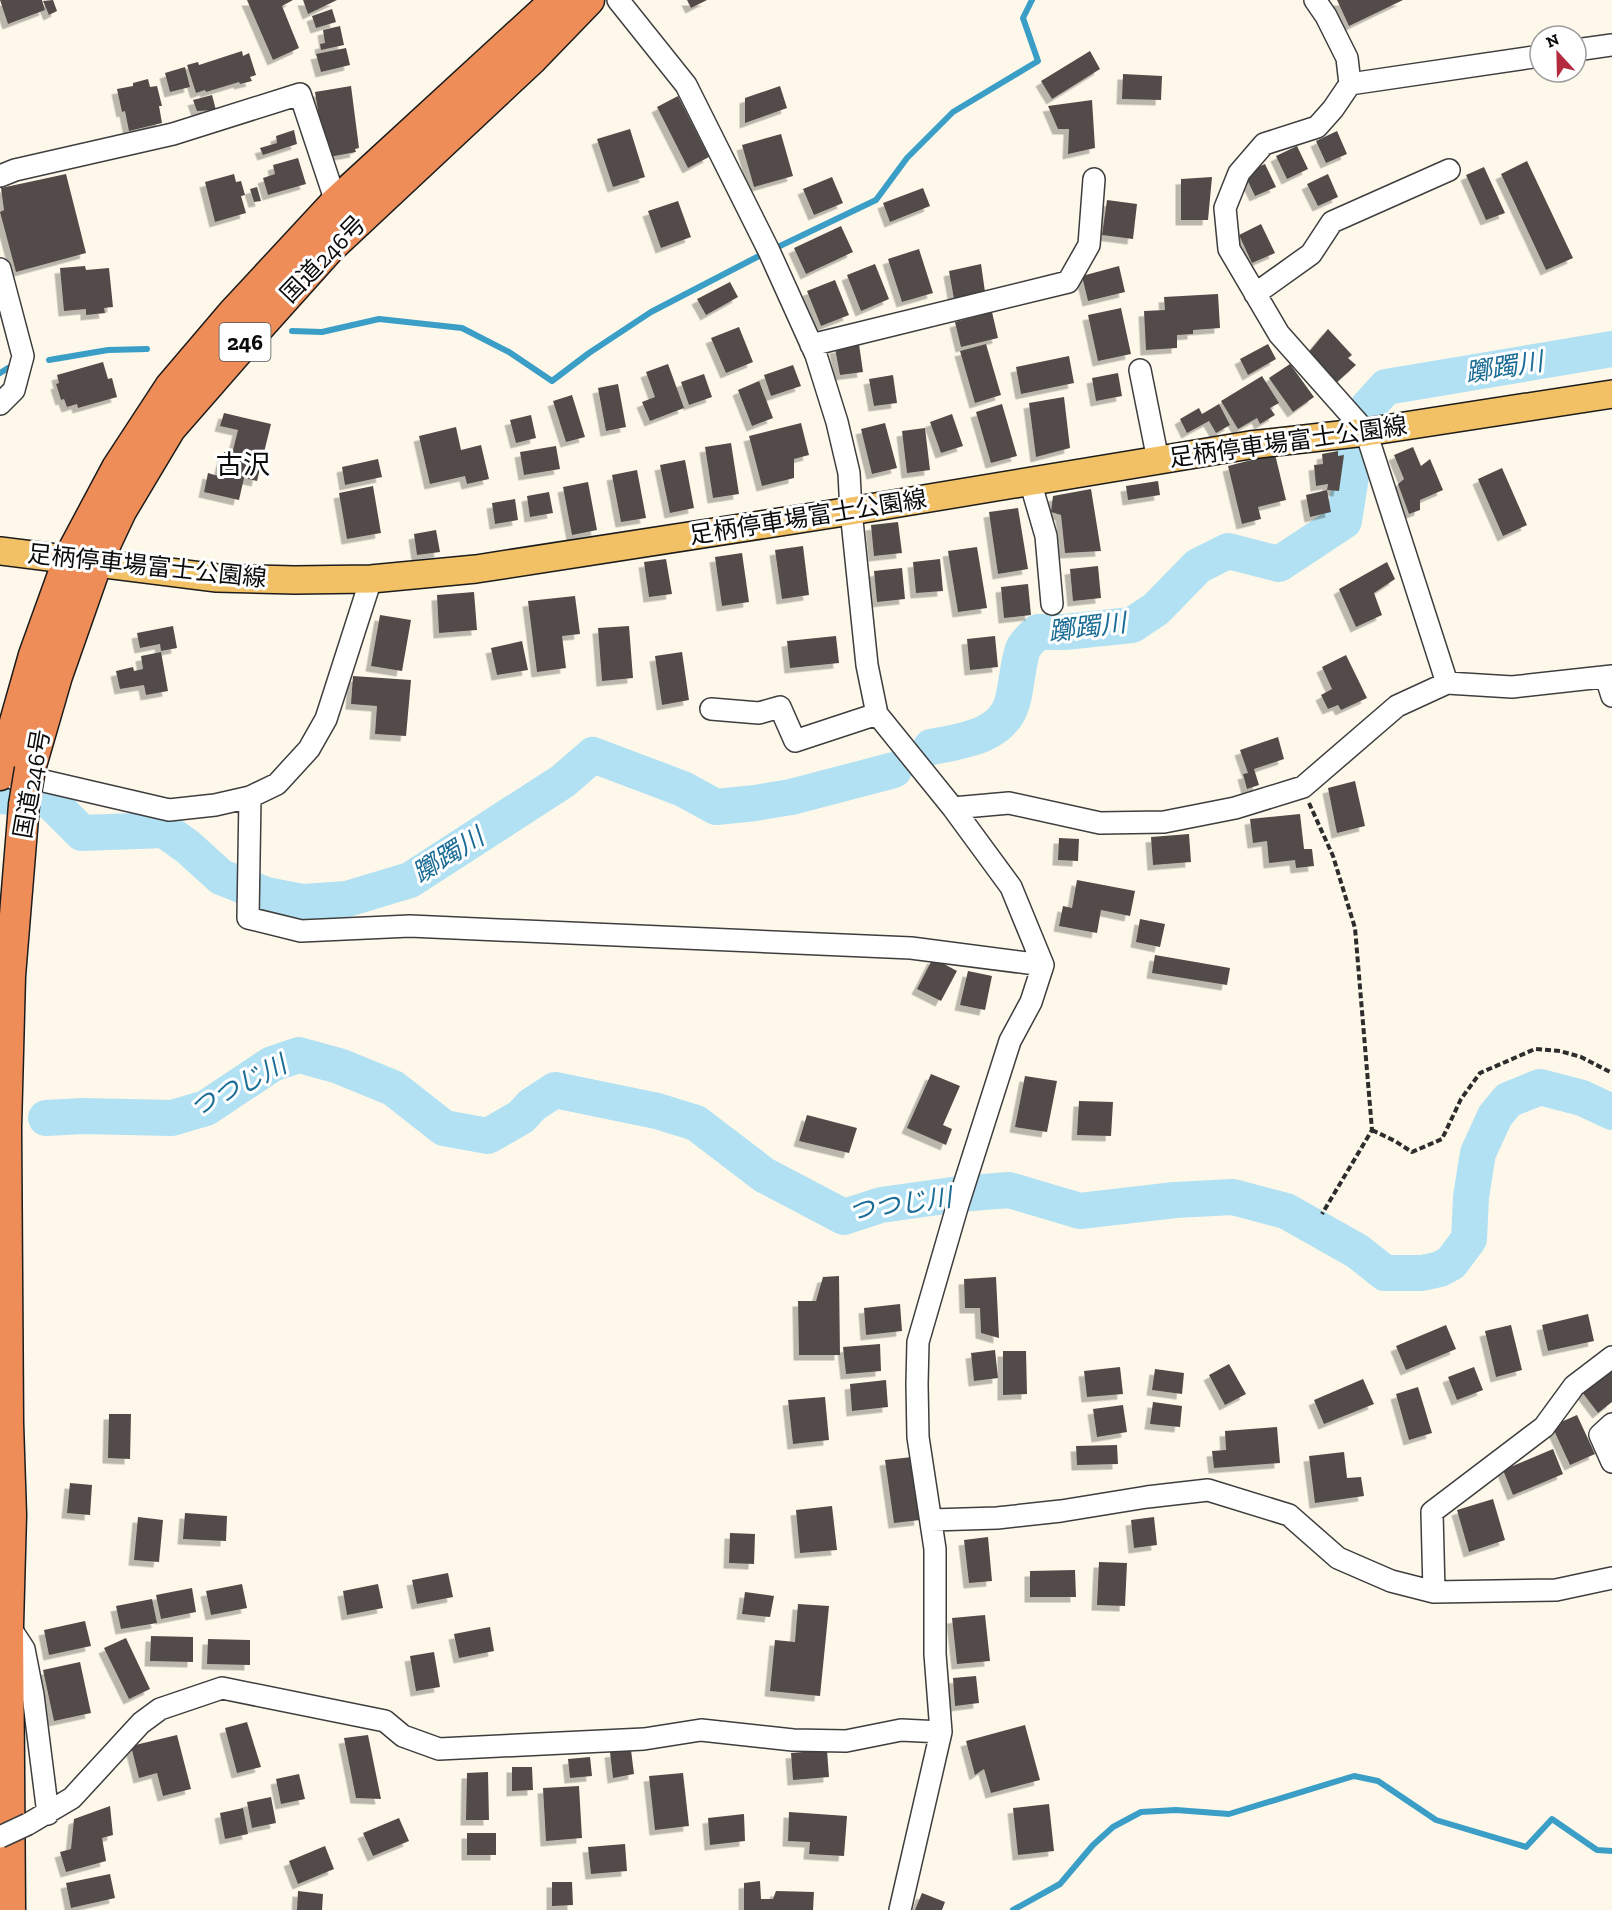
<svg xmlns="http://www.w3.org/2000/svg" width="1612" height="1910" viewBox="0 0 1612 1910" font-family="'Zilla Slab','Noto Sans JP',serif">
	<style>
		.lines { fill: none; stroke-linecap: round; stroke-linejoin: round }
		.stream { stroke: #3b9ec7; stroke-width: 6 }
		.river { stroke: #b1e1f3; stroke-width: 36 }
		.building { fill: #534b48; filter: url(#shadow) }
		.minor-casing { stroke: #3e3e3e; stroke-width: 24 }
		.major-casing { stroke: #1c1c1c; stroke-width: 30 }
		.highway-casing { stroke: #1c1c1c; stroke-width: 33 }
		.path { stroke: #2d2d2d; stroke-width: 4; stroke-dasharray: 6 3; stroke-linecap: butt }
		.minor { stroke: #fff; stroke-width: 21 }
		.major { stroke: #f3c165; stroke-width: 27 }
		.highway { stroke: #ee8d58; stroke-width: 30 }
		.minor-bridge-casing { stroke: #3e3e3e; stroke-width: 24; stroke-linecap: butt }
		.highway-bridge-casing { stroke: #1c1c1c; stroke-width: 33; stroke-linecap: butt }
		.minor-bridge { stroke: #fff; stroke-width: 21 }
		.highway-bridge { stroke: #ee8d58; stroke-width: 30 }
		.labels { text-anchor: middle; stroke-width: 6; stroke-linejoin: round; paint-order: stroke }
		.shield { fill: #fff; stroke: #545454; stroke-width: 1.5 }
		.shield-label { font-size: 22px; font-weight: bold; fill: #0b0b0b }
		.street-label { font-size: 24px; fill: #0b0b0b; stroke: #fff }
		.water-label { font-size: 26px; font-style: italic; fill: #1b6d96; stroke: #fff }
		.quarter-label { font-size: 27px; fill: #0b0b0b; stroke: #fff }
	</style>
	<defs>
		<filter id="shadow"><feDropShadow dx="-5.5" dy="5.5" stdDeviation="0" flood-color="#0004"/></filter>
	</defs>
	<rect width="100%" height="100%" fill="#fef8ea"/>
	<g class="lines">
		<path class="stream" d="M292,331L322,332L379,319L462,328L509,352L552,381L589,353L651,312L757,257L876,200L907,158L953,112L1038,61L1023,18L1032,0
			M49,360L108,350L147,349
			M0,373L8,368
			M1013,1910L1060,1884L1093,1845L1113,1827L1141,1812L1176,1810L1229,1814L1354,1776L1378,1781L1436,1820L1526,1847L1552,1819L1597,1850L1612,1851"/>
		<path class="river" d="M1368,407L1386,387L1612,349
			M931,747C961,741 1002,737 1012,703C1015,693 1016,682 1018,671C1022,649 1021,647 1038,632H1064L1132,625L1156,609L1198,566L1228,551L1279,564L1344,521L1355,451
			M0,796L49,800L82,833L164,830L188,847L221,877L266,895L302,902L347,899L410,880L563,781L593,755L683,789L716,807L755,803L791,797L894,770
			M46,1118L83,1116L172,1118L206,1108L272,1064L299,1055L339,1066L393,1088L444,1128L488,1136L521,1117L532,1105L555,1090L657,1111L696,1123L764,1175L844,1217L881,1205L959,1194L1009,1190L1080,1211L1175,1200L1233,1197L1286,1211L1357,1251L1385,1273H1422L1440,1269L1451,1263L1469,1239L1471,1197L1478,1153L1495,1116L1508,1100L1540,1087L1582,1098L1612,1112"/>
	</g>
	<path class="building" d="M0,0H42L45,10L8,24Z
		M53,0L57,11L49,15L43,1Z
		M247,0H293L282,6L299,48L273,60Z
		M303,0H337L308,14Z
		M687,0H707L691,8Z
		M1337,0H1403L1349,26Z
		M332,9L336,22L316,28L312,16Z
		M340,26L344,45L321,50L320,44L325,43L323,30Z
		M346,48L350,65L321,72L316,54Z
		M242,51L243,56L249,53L256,75L250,77L252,81L240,84L239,82L206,92L205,90L196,93L187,65L198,62L199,65Z
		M1090,51L1100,69L1052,99L1041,81Z
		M185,67L190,87L170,92L165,73Z
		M1123,74L1162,76L1161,100L1122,99Z
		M148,79L150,87L157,86L162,106H159L162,123L129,131L125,111L122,112L117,89L133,86V83Z
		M351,86L359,148L355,149L356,152L329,157L323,142L315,92Z
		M780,86L787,108L745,123V98Z
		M212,95L216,110L197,111L193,100Z
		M678,96L709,157L688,168L657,107Z
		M1092,100L1095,148L1068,154L1069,129H1058L1048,106Z
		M630,129L645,177L613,187L597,139Z
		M294,130L297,144L263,155L260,148L277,143L276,136Z
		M1337,131L1347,154L1326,163L1316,141Z
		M781,134L793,176L754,187L742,145Z
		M1297,146L1308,169L1287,179L1276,156Z
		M298,158L306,184L268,195L263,178L275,174L273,165Z
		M1527,161L1573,258L1546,270L1501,174Z
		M1265,164L1276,187L1255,196L1244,173Z
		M1484,167L1505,213L1486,220L1466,175Z
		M66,174L86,253L16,272L0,212L4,210L1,188Z
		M234,174L236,182L241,181L245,195L241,196L246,213L215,222L205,182Z
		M1328,174L1338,197L1318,206L1307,184Z
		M832,177L843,203L814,215L803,189Z
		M1212,177L1208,220H1181V179Z
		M257,187L261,201L254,202L250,189Z
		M923,188L930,206L890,222L883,203Z
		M1107,200L1137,204L1133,239L1102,235Z
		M678,201L691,237L661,248L648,211Z
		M1261,224L1275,253L1252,263L1239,235Z
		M841,226L853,252L806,274L794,248Z
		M919,249L933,293L902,302L888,259Z
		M875,264L889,299L861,311L847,275Z
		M981,264L985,292L954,299L949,271Z
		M85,266L86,270L109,268L113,307L104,308L105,313L86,315V309L64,311L60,268Z
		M1119,266L1125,292L1088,301L1082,276Z
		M835,280L849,315L821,326L807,291Z
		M730,282L738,297L706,315L697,299Z
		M1218,294L1220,328L1193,330V334L1177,335V348L1146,350L1144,311L1165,310L1164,297Z
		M1121,308L1131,354L1098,361L1088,315Z
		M992,312L998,338L961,347L955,322Z
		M739,327L753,362L726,373L711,338Z
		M1328,329L1352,355L1348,358L1356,365L1336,383L1308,353Z
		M859,344L863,372L840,375L835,348Z
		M986,344L1001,395L975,403L960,351Z
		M1268,344L1276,359L1248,375L1240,359Z
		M1069,356L1074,383L1021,394L1016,367Z
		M103,362L108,379L112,378L117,397L78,408L77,404L67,407L64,399L61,400L56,384L59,383L57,375Z
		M668,364L684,408L650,421L642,402L655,397L646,372Z
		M1290,364L1314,397L1293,412L1269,378Z
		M793,365L801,386L771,396L764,375Z
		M1118,373L1122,396L1096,401L1092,378Z
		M704,374L712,397L689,405L681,382Z
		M893,375L897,403L874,406L869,379Z
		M1262,376L1279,403L1270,408L1275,415L1260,424L1257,418L1238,429L1221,401Z
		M759,381L773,418L752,426L738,390Z
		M618,384L626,427L606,431L598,388Z
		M572,395L585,437L566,442L553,401Z
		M1064,397L1070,448L1036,457L1029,403Z
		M1002,404L1017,456L991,463L976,412Z
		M1219,404L1230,425L1216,433L1209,421L1187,433L1180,419L1199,408L1202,414Z
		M224,413L271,424L257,481L244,478L239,500L204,492L208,473L218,476L224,452L232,454L238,430L220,426Z
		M952,414L963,446L941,453L930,422Z
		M531,415L536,438L516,443L510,420Z
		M801,423L809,455L794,459V478L762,486L749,436Z
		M885,423L897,468L872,474L861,429Z
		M456,427L461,450L481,445L489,479L467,484L465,476L430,484L419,436Z
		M925,428L930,470L907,473L902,431Z
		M731,443L739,494L713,498L705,447Z
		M556,446L560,469L524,475L520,452Z
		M1413,447L1421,466L1430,459L1443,490L1420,500V510L1409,514L1398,484L1404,479L1394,455Z
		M1338,451V456L1344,455L1339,491L1327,490L1328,484L1316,486L1314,465L1323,464L1322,454Z
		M1275,454L1286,500L1258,507L1261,519L1242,524L1228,466Z
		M378,459L382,477L345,485L342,467Z
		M685,460L694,508L670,513L660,465Z
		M1502,468L1527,525L1503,536L1478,479Z
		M637,470L646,518L621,522L612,475Z
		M1158,481L1160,495L1128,500L1126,486Z
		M588,482L597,530L572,535L563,487Z
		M373,486L381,533L347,539L339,493Z
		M1091,489L1101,551L1065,553L1061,515L1051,512L1053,496Z
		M1327,490L1331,512L1310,517L1306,495Z
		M549,492L553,513L530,517L527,496Z
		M515,499L518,520L495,524L492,503Z
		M1018,508L1028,569L998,574L989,512Z
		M898,522L902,553L874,556L871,525Z
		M436,530L440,552L417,555L414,534Z
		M803,546L809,595L782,599L775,550Z
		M977,547L987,608L958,612L948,551Z
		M742,553L749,602L722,606L715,557Z
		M666,559L672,594L649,597L644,562Z
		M940,559L943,591L916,593L913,562Z
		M1387,562L1395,579L1374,593L1382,615L1356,627L1339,589Z
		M1098,566L1101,598L1073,601L1070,569Z
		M902,568L905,599L877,602L874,571Z
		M1028,584L1031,615L1004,618L1001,587Z
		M474,592L477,630L439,633L437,595Z
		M575,596L580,634L562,636L566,668L537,672L528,601Z
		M380,615L411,620L402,671L371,666Z
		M173,626L177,648L161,651L160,644L140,648L137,633Z
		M629,626L633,678L602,681L598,628Z
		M836,636L839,663L790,668L787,641Z
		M995,636L998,667L970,670L967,639Z
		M522,641L528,670L497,675L491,648Z
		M161,652L168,691L146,695L144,685L120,689L116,671L133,667L134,671L143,669L141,656Z
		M682,652L689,700L662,705L655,656Z
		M1346,655L1367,698L1341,710L1338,705L1328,709L1321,695L1332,689L1322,667Z
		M353,676L411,680L406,736L375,734L377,706L351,704Z
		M1278,737L1284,759L1254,769L1259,785L1247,789L1243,774L1248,773L1240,750Z
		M1355,781L1365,826L1337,833L1328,788Z
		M1300,814L1304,849H1312L1314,866L1296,868L1295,860L1269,863L1267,841L1253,843L1250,819Z
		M1189,834L1191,862L1153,865L1151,837Z
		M1059,838L1079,839L1078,861L1058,860Z
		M1077,880L1135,891L1130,916L1101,910L1097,933L1059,926L1063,906L1072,908Z
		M1140,919L1165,924L1160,947L1136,942Z
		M1155,955L1230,968L1227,985L1152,973Z
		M933,958L957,971L941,1001L917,989Z
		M968,971L992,976L985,1010L960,1005Z
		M931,1074L960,1086L943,1125L952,1129L946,1145L907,1128Z
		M1025,1076L1057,1081L1047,1132L1015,1127Z
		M1079,1101L1113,1102L1111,1136L1077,1135Z
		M807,1115L857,1128L849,1153L799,1141Z
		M839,1276L840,1355H799L798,1301H816L823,1277Z
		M996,1277L999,1338L981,1333L980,1308H965L964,1279Z
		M900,1304L902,1331L866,1335L864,1308Z
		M1588,1314L1594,1341L1548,1351L1542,1325Z
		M1446,1325L1456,1349L1406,1370L1396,1346Z
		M1511,1325L1522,1370L1496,1377L1485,1331Z
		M880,1344L881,1371L846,1374L843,1347Z
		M995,1350L998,1378L974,1381L971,1353Z
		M1003,1351H1026L1027,1394L1003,1395Z
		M1229,1364L1246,1394L1225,1405L1209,1375Z
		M1120,1367L1123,1394L1087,1397L1084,1371Z
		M1474,1367L1483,1390L1457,1400L1448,1377Z
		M1612,1368V1402L1598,1413L1582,1392Z
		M1155,1369L1184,1373L1182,1394L1152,1390Z
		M1363,1379L1374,1404L1324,1424L1314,1400Z
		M886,1380L888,1407L852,1411L850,1384Z
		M1418,1387L1432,1433L1409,1440L1396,1394Z
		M825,1397L829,1440L793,1444L788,1400Z
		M1153,1402L1182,1406L1180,1427L1150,1424Z
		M1123,1405L1127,1432L1097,1437L1093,1409Z
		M109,1414H131L130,1459L108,1458Z
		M1577,1415L1595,1454L1570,1465L1552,1426Z
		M1277,1427L1280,1463L1214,1468L1212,1451L1226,1450L1225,1431Z
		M1117,1445L1118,1464L1077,1465L1076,1446Z
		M1553,1449L1563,1474L1513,1495L1503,1470Z
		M1344,1452L1347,1478L1361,1477L1364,1496L1315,1503L1309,1456Z
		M912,1457L920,1520L894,1523L885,1460Z
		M70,1483L92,1485L90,1515L67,1513Z
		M1493,1499L1505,1540L1469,1552L1457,1510Z
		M832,1506L837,1550L800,1553L796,1510Z
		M185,1513L227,1516L226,1541L183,1539Z
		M138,1517L163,1520L159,1562L134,1560Z
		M1154,1517L1157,1545L1134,1548L1131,1520Z
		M730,1533L755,1534L754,1564L729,1563Z
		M988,1537L992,1581L969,1583L964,1540Z
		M1099,1562L1127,1563L1125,1606L1097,1605Z
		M1075,1570L1076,1597H1030V1571Z
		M448,1573L453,1597L417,1604L412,1580Z
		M242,1584L247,1608L211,1615L206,1591Z
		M378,1584L383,1608L347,1615L343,1591Z
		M192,1588L196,1612L161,1619L156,1595Z
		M745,1592L774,1596L770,1617L742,1614Z
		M152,1599L157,1623L121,1629L116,1606Z
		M798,1604L829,1606L820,1696L770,1691L775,1640L795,1642Z
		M985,1615L990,1661L957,1664L952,1618Z
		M85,1621L91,1646L49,1655L44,1630Z
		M490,1627L494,1651L459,1658L454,1634Z
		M151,1636L193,1637V1662L150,1661Z
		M126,1638L150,1689L129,1699L104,1648Z
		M208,1639L250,1640V1665L207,1664Z
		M434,1652L440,1687L416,1691L410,1656Z
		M80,1662L91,1713L54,1721L43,1670Z
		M976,1676L979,1703L955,1706L953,1678Z
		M247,1722L261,1767L237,1773L225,1728Z
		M1025,1725L1040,1780L991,1793L984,1769L975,1775L966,1741Z
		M177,1735L191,1789L163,1796L157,1773L139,1778L131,1746Z
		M368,1735L381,1799L356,1798L344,1738Z
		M631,1750L634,1774L613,1778L610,1752Z
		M827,1750L829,1777L793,1780L791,1753Z
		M590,1757L592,1776L570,1778L568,1759Z
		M512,1767H532L533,1790L512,1791Z
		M488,1772L489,1820H466L467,1773Z
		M683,1773L689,1826L655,1830L649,1776Z
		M299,1774L305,1799L281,1804L276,1779Z
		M579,1786L582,1838L546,1841L543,1788Z
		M271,1797L276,1823L252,1828L247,1802Z
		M1049,1804L1054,1851L1018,1855L1013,1808Z
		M110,1806L113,1835L102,1838L106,1861L66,1872L60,1852L71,1849L74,1819Z
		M243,1808L248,1834L225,1839L220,1813Z
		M789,1812L847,1816L844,1856L809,1854L810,1842L788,1841Z
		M744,1814L745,1841L710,1845L708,1818Z
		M399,1818L409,1841L373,1856L363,1833Z
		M467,1833H496V1855H467Z
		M625,1844L627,1871L591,1874L588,1847Z
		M325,1846L334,1869L298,1884L289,1861Z
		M110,1874L115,1898L71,1908L66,1883Z
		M760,1881L761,1899H773L776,1891L814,1892L813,1910H744V1883Z
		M552,1882H572L573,1905L552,1906Z
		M298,1891L323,1894L322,1910H297Z
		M922,1893L945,1902L942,1910H915Z"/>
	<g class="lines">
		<g class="minor-casing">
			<path id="minor" d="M618,0L686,85L769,251L816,355L837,422L849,473L851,511L867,665L877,714L953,808L1011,887L1043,965L1031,1002L1010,1041L958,1204L918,1342L917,1384L918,1437L935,1549V1654L941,1732L900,1910
				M1315,0L1326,16L1347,58L1350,84L1333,109L1317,127L1264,144L1239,173L1225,208L1229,249L1279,334L1366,432L1447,683
				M1576,50L1612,45
				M1350,84L1540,56
				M0,176L15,170L173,134L300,94L336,202
				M0,269L23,356L14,390L0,404
				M1255,294L1311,254L1332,222L1449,170
				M811,345L1068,282L1089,245L1094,179
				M1140,370L1158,460
				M1030,481L1046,536L1052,604
				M1606,677L1612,696
				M711,709L759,713L780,707L795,741L877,714
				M16,780L44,781L169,810L215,805L250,797L277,784L309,749L326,719L371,579
				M250,797L248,918L301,931L410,926L911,948L1043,965
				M953,808L1009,803L1100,823L1164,822L1235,808L1303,787L1397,706L1447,683L1512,687L1612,676
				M1612,1424L1600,1435L1612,1462
				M932,1520L997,1518L1061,1511L1147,1497L1208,1490L1289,1515L1338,1558L1391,1581L1434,1592L1556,1590L1612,1578
				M1434,1592L1432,1512L1544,1427L1574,1386L1612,1357
				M9,1626L24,1649L33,1695L48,1814
				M28,1824L72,1798L141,1723L160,1709L222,1688L385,1721L403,1736L439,1749L644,1739L701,1730L793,1740L846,1741L901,1730L941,1732"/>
		</g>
		<g class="major-casing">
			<path id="major" d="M0,551L217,578L295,580L371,579L476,569L851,511L1250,445L1366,432L1612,394"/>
		</g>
		<g class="highway-casing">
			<path id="highway" d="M30,769L57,676L97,562L121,511L170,429L252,335L330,248L531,60L589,0
				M0,775L34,655L69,558L117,468L170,387L233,313L336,202L556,0
				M10,1910L8,1625L11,1515L8,1423L6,1127L10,976L24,805"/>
		</g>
		<path class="path" d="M1309,803L1333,856L1355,928L1372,1130L1322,1214
			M1372,1130L1395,1141L1412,1152L1442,1139L1461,1099L1480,1073L1535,1049L1560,1051L1581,1057L1612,1073"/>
		<use href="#minor" class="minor"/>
		<use href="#major" class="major"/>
		<use href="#highway" class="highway"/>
		<g class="minor-bridge-casing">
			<path id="minor-bridge" d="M0,1837L28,1824"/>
		</g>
		<g class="highway-bridge-casing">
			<path id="highway-bridge" d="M24,805L30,769"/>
		</g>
		<use href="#minor-bridge" class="minor-bridge"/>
		<use href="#highway-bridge" class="highway-bridge"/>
	</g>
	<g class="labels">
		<rect class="shield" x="219.5" y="323" width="51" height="38" rx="4.5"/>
		<g class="shield-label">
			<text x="245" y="350">246</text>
		</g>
		<g class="street-label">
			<text transform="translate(323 259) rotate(-46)" y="8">国道246号</text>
			<text transform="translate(1288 442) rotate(-8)" y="8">足柄停車場富士公園線</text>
			<text transform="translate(808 517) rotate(-9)" y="8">足柄停車場富士公園線</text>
			<text transform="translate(147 566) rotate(6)" y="8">足柄停車場富士公園線</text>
			<text transform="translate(32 784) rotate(-80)" y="8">国道246号</text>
		</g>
		<g class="water-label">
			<text transform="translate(1504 367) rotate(-9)" y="9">躑躅川</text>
			<text transform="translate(1087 627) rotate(-7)" y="9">躑躅川</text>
			<text transform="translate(448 855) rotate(-32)" y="9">躑躅川</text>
			<text transform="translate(238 1086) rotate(-27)" y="9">つつじ川</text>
			<text transform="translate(900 1204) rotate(-8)" y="9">つつじ川</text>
		</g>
		<g class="quarter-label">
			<text x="243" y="474">古沢</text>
		</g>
	</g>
	<g transform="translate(1558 54) rotate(338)"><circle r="28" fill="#ffffff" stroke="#9d9d9d" stroke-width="1.5"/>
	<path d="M0-4.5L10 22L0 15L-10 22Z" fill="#b42a3f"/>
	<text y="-9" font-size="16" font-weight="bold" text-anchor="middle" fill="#0b0b0b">N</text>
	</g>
</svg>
